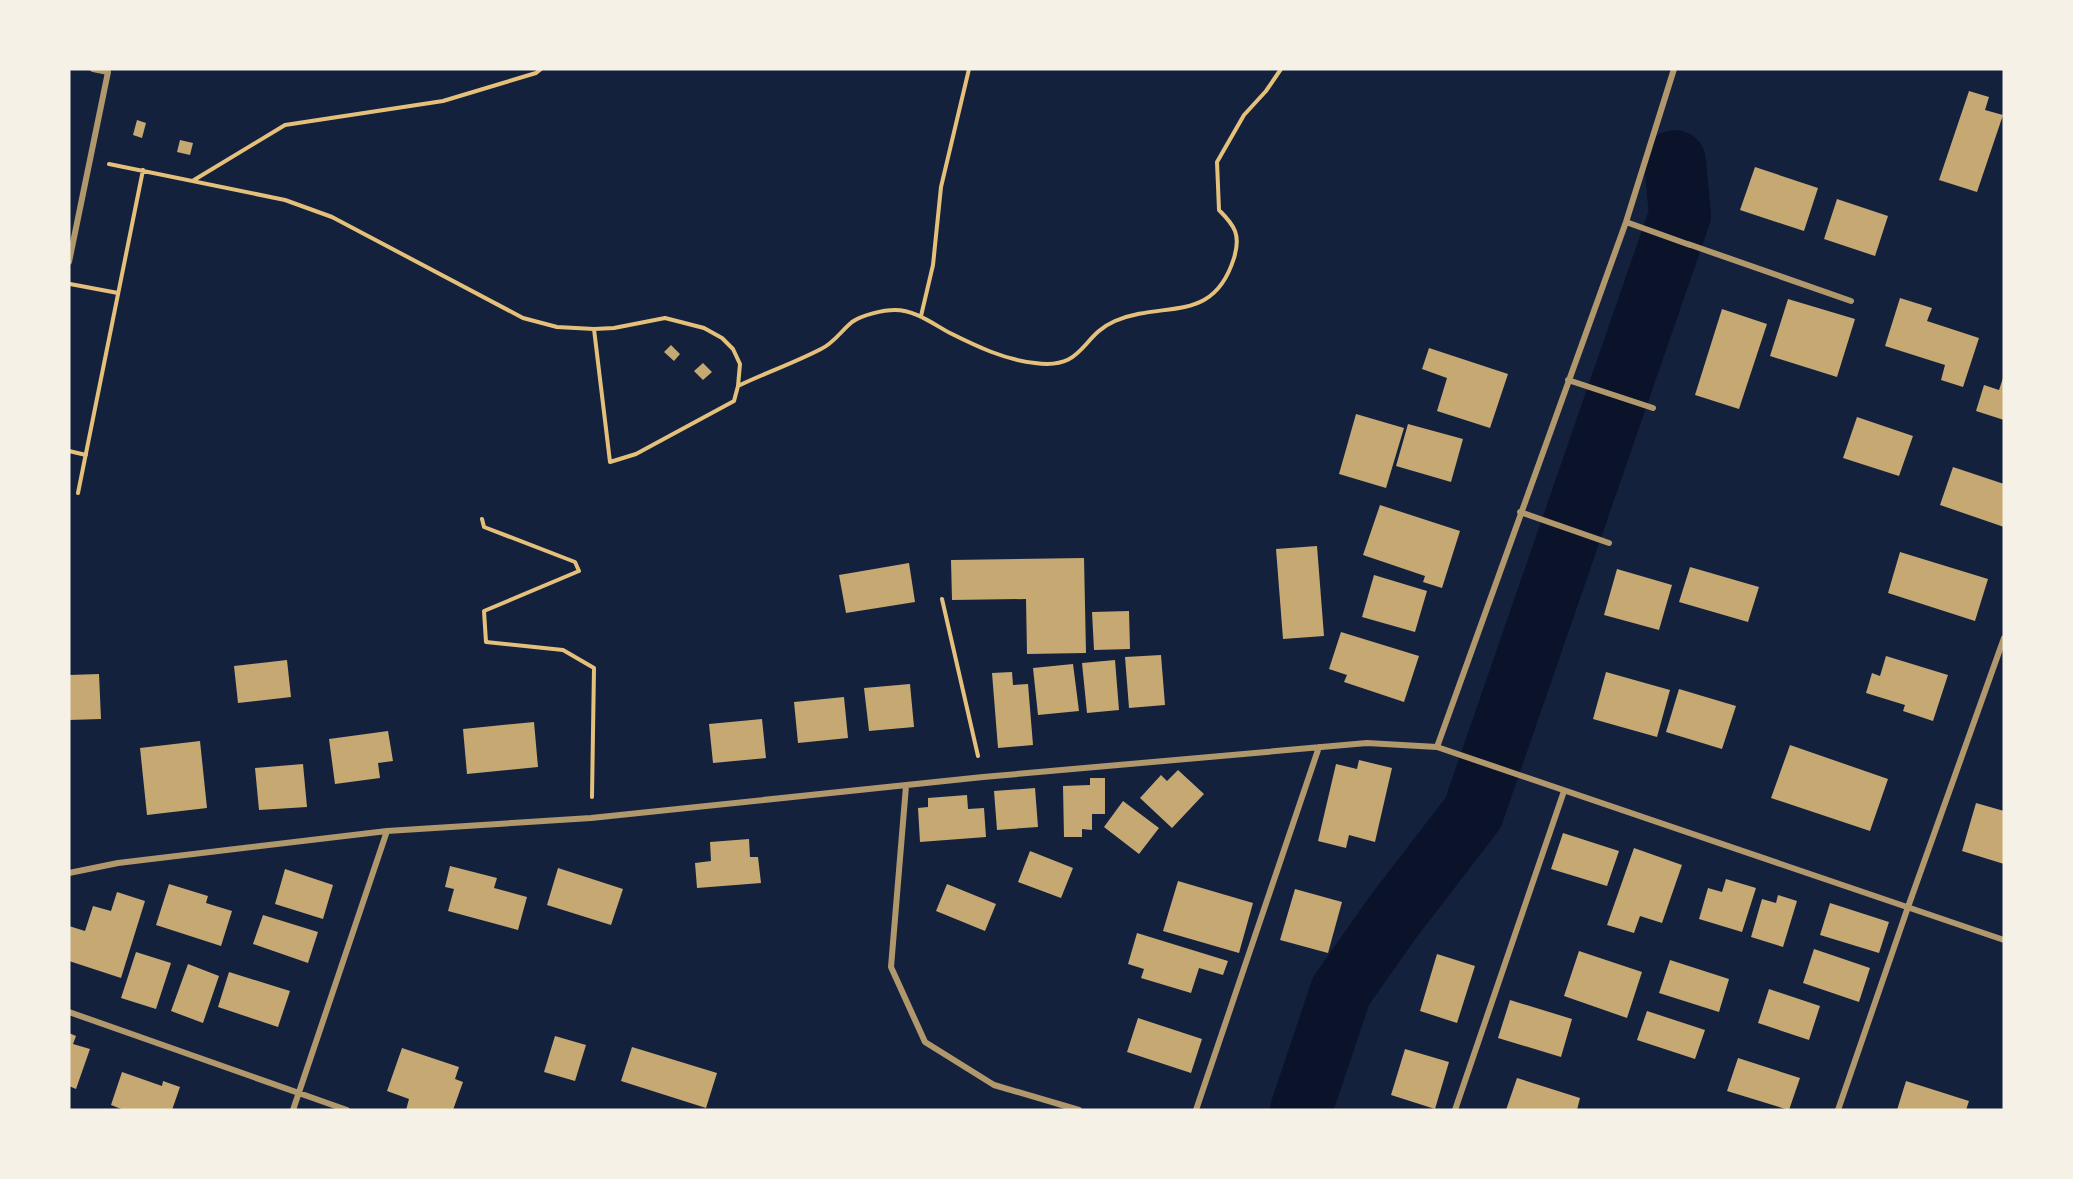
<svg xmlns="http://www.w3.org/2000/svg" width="2073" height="1179" viewBox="0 0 2073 1179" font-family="'Space Grotesk',sans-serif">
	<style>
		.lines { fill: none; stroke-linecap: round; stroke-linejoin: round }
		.river { stroke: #0b132b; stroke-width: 62 }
		.building { fill: #c6a872 }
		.path { stroke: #e5c07b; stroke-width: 4 }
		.minor { stroke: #b1986c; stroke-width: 6 }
	</style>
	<rect width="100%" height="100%" fill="#14213d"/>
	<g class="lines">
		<path class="river" d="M1301,1110L1341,991L1393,917L1473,813L1680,215L1675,161"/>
	</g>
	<path class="building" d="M1969,91L1989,97L1985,110L2003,115L1977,192L1939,180Z
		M137,120L146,123L142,138L133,135Z
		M180,140L193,143L190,155L177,152Z
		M1755,167L1818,188L1804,231L1740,210Z
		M1837,199L1888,216L1875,256L1824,239Z
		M1900,298L1932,308L1927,321L1979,338L1963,387L1941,380L1945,365L1885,346Z
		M1788,299L1855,319L1837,377L1770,356Z
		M1722,309L1767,324L1739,409L1695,395Z
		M671,345L680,354L674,361L664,352Z
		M1429,348L1508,374L1490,428L1437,411L1447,378L1422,369Z
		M703,363L712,372L703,380L694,371Z
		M2004,375V420L1976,411L1984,385L1999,390Z
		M1356,414L1404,428L1386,488L1339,474Z
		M1857,417L1913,436L1899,476L1843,458Z
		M1408,424L1463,439L1451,482L1396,466Z
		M1953,467L2004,484V527L1940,505Z
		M1380,505L1460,531L1442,588L1423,582L1425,576L1363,555Z
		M1317,546L1324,636L1283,639L1276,549Z
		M1900,552L1988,579L1975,621L1888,593Z
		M1084,558L1086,653L1027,654L1026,599L952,600L951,560Z
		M909,563L915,602L846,613L839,575Z
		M1690,567L1759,587L1748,622L1679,602Z
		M1617,569L1672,585L1659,630L1604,615Z
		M1374,575L1427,591L1415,632L1362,617Z
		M1129,611L1130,649L1094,650L1092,612Z
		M1341,632L1419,656L1404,702L1344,682L1347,675L1329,669Z
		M1161,655L1165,705L1129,708L1125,657Z
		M1886,656L1948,675L1933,721L1903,711L1905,705L1866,693L1872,673L1880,676Z
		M287,660L291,697L238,703L234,666Z
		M1115,660L1119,710L1087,713L1082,663Z
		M1073,664L1079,711L1038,715L1033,668Z
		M1012,672L1013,685L1028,684L1033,745L998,748L992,673Z
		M1606,672L1670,690L1657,737L1593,719Z
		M99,674L101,719L69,720V675Z
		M910,684L914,727L869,731L864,688Z
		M1679,689L1736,706L1722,749L1666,732Z
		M844,697L848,738L798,743L794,702Z
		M762,719L766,758L713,763L709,724Z
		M534,722L538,767L467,774L463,729Z
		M388,731L393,761L378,763L380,778L335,784L329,739Z
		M200,741L207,808L147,815L140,748Z
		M1790,745L1888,779L1870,831L1771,798Z
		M1359,760L1392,768L1375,842L1349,835L1346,848L1318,841L1336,764L1357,769Z
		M303,764L307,807L259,810L255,768Z
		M1178,770L1204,794L1172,828L1140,798L1161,775L1167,781Z
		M1090,778H1105V814H1092V830L1082,829V837H1064L1063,786L1090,785Z
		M1035,788L1038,827L997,830L994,791Z
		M967,795L968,809L984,808L986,837L920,842L918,808L928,807V798Z
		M1123,801L1159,828L1139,854L1104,827Z
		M1976,803L2004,811V864L1962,851Z
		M1563,833L1619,851L1607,886L1551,869Z
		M749,839L750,857H758L761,883L697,888L695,863L711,861L710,842Z
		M1634,848L1682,865L1662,923L1640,916L1634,933L1607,925Z
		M1030,851L1073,868L1061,898L1018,882Z
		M450,866L497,878L494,888L527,897L518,930L448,911L454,889L445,887Z
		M558,868L623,889L611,925L547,905Z
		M285,869L333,885L323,919L275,904Z
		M1726,879L1756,888L1742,932L1699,919L1708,888L1722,892Z
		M1178,881L1253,903L1239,953L1163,931Z
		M169,884L208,896L206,903L232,911L221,946L156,925Z
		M947,884L996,904L985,931L936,911Z
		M1295,889L1342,902L1328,953L1280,940Z
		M117,892L145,901L121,978L69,961V926L85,931L93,906L111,911Z
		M1778,895L1797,901L1783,947L1751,937L1762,899L1776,903Z
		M1830,903L1889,922L1879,953L1820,935Z
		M263,915L318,932L308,963L253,944Z
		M1137,933L1228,961L1223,975L1199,968L1191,993L1141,978L1144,969L1128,964Z
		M1814,949L1870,968L1859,1002L1803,983Z
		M1579,951L1642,972L1627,1018L1564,996Z
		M136,952L171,963L156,1009L121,998Z
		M1437,954L1475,966L1457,1023L1420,1011Z
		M1670,960L1729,979L1719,1012L1659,993Z
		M188,964L219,976L203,1023L171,1011Z
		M229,972L290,991L278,1027L218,1007Z
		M1769,989L1820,1006L1809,1040L1758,1023Z
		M1510,1000L1572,1019L1561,1057L1498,1038Z
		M1647,1011L1705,1030L1695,1059L1637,1040Z
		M1138,1018L1202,1039L1191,1073L1127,1052Z
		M69,1033L76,1036L73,1044L90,1049L76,1089L69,1086Z
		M555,1036L586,1045L575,1081L544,1072Z
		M632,1047L717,1073L706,1108L621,1081Z
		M402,1048L459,1067L455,1079L463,1082L453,1110H406L409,1099L387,1091Z
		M1405,1049L1449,1062L1435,1109L1391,1095Z
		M1738,1058L1800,1078L1789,1110L1727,1091Z
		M122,1072L162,1086L163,1081L180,1087L172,1110H124L111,1105Z
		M1517,1078L1580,1098L1577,1110H1506Z
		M1906,1081L1969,1101L1966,1110H1897Z"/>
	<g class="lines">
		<path class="path" d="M109,164L285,200L332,217L523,318L557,327L594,329L610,462L636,454L734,401L738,386L740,364L733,349L722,338L704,328L665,318L614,328L594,329
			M194,180L285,125L443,101L536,73L541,69
			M70,284L118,293
			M921,316L933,265L941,187L969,69
			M738,386C765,373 794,363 821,349C834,343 841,331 852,322C862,315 883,310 895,310C915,310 933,324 950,333C976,346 1005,360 1035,363C1085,370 1080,336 1115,321C1165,300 1213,325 1234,258C1241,235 1235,226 1219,210L1217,162L1244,115L1266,91L1281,69
			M69,451L86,455
			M78,493L143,170
			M482,519L484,527L575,562L579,571L484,611L486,642L563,650L594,668L592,797
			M942,599L978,756"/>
		<path class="minor" d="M1626,222L1690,245
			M1688,244L1851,301
			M69,262L108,72L93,69
			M1568,380L1653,408
			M1520,512L1609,543
			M1437,747L1626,222L1674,69
			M906,786L891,967L925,1042L994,1085L1079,1110
			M69,873L118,863L387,831L591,818L983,777L1367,743L1437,747L2004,940
			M69,1012L347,1110
			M293,1110L387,831
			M1196,1110L1319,747
			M1455,1110L1564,791
			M1838,1110L1908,907L2004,638"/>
	</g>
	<rect width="2073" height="1179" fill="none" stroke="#f6f1e7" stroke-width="141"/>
</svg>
